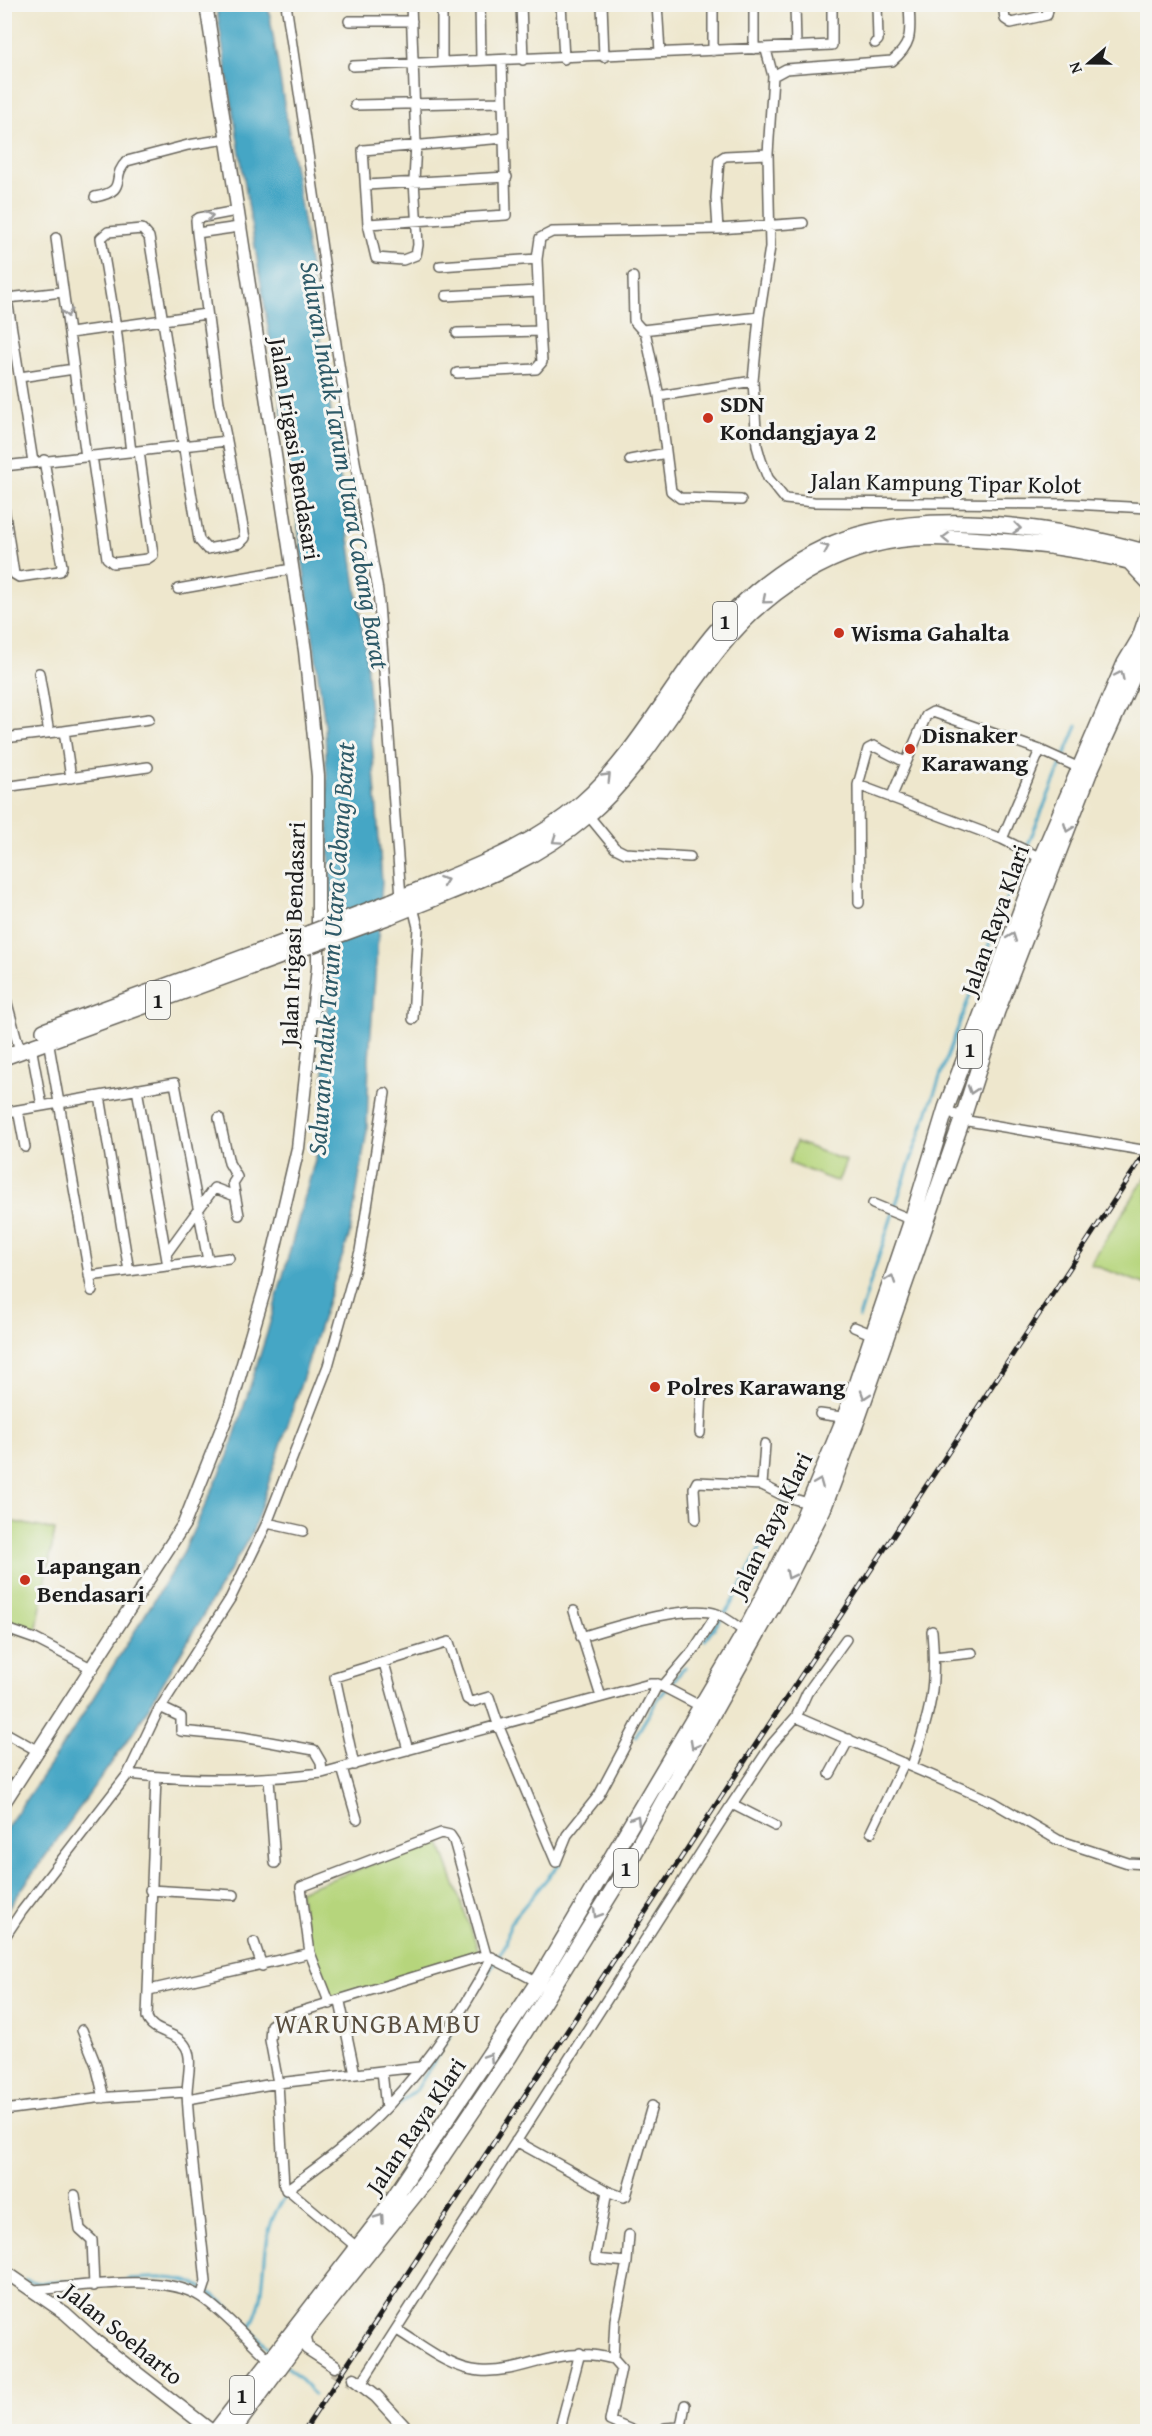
<svg xmlns="http://www.w3.org/2000/svg" width="1152" height="2436" viewBox="0 0 1152 2436" font-family="'Gentium Book Plus',serif">
	<style>
		.green { fill: #b6d57c; stroke: #69784c; stroke-width: 1.5 }
		.water { fill: #45a6c5; stroke: #306170; stroke-width: 1.5 }
		.lines { fill: none; stroke-linecap: round; stroke-linejoin: round }
		.stream { stroke: #45a6c5; stroke-width: 3 }
		.tertiary-tunnel { stroke: #c4beaa; stroke-width: 12; stroke-dasharray: 12 6; stroke-linecap: butt }
		.minor-casing { stroke: #66635a; stroke-width: 12 }
		.tertiary-casing { stroke: #66635a; stroke-width: 15 }
		.primary-casing { stroke: #66635a; stroke-width: 18 }
		.trunk-casing { stroke: #66635a; stroke-width: 18 }
		.minor { stroke: #fff; stroke-width: 9 }
		.tertiary { stroke: #fff; stroke-width: 12 }
		.primary { stroke: #fff; stroke-width: 15 }
		.trunk { stroke: #fff; stroke-width: 15 }
		.rail-casing { stroke: #1c1c1c; stroke-width: 5 }
		.rail { stroke: #f6f6f2; stroke-width: 3; stroke-dasharray: 9; stroke-linecap: butt }
		.trunk-bridge-casing { stroke: #66635a; stroke-width: 18; stroke-linecap: butt }
		.trunk-bridge { stroke: #fff; stroke-width: 15 }
		.oneway { stroke: #999 }
		.poi-dot { fill: #c8321e; stroke: #f6f6f2; stroke-width: 2 }
		.labels { text-anchor: middle; stroke-width: 6; stroke-linejoin: round; paint-order: stroke }
		.shield { fill: #f6f6f2; stroke: #5d5d5c; stroke-width: 1.5 }
		.shield-label { font-size: 22px; font-weight: bold; fill: #1c1c1c }
		.poi-label { font-size: 24px; font-weight: bold; fill: #1c1c1c; stroke: #f6f6f2; text-anchor: start }
		.street-label { font-size: 24px; fill: #1c1c1c; stroke: #f6f6f2 }
		.water-label { font-size: 26px; font-style: italic; fill: #2e5a68; stroke: #f6f6f2 }
		.quarter-label { font-size: 27px; letter-spacing: 1.5px; fill: #5a4f40; stroke: #f6f6f2 }
	</style>
	<rect width="100%" height="100%" fill="#f6f6f2"/>
	<filter id="ink" filterUnits="userSpaceOnUse"><feTurbulence type="fractalNoise" baseFrequency=".0167" numOctaves="2"/><feDisplacementMap in="SourceGraphic" scale="12" xChannelSelector="R" yChannelSelector="G"/><feConvolveMatrix kernelMatrix="1 2 1 2 8 2 1 2 1" color-interpolation-filters="sRGB"/></filter>
	<filter id="wash" filterUnits="userSpaceOnUse"><feTurbulence type="fractalNoise" baseFrequency=".008" numOctaves="4" result="noise"/><feDisplacementMap in="SourceGraphic" scale="24" xChannelSelector="R" yChannelSelector="G"/><feGaussianBlur stdDeviation="1.35" result="paint"/><feColorMatrix in="noise" values="0 0 0 0 0 0 0 0 0 0 0 0 0 0 0 0 0 1.4 0 .05"/><feComposite in="paint" operator="in"/></filter>
	<g filter="url(#wash)">
		<rect width="100%" height="100%" fill="#eee7cd"/>
		<path class="green" d="M796,1142L846,1161L838,1182L789,1163Z
			M1147,1175L1148,1285H1147L1090,1264Z
			M4,1520L55,1530L35,1638L5,1629Z
			M439,1840L479,1952L330,2004L310,1953L299,1891Z"/>
		<path class="water" d="M216,5H268L305,232L366,656L382,882L369,1059L367,1131L350,1233L253,1531L137,1727L5,1913V1830L70,1735L181,1557L228,1456L267,1333L321,1138L331,908L325,726L286,439Z"/>
		<g class="lines">
			<path class="stream" d="M859,1318C922,1117 995,920 1077,726
				M705,1640L729,1608L804,1464
				M635,1737L658,1699L685,1667
				M488,1973L506,1944L510,1923L560,1863
				M379,2121L417,2089L453,2030
				M127,2279C148,2278 173,2276 193,2283C220,2293 251,2330 272,2351
				M26,2280L38,2283L85,2281
				M250,2329C254,2319 259,2309 261,2298C267,2261 261,2222 289,2193
				M287,2366L314,2394"/>
		</g>
	</g>
	<g filter="url(#ink)">
		<g class="lines">
			<path class="tertiary-tunnel" d="M333,2370L352,2383"/>
			<g class="minor-casing">
				<path id="minor" d="M286,4L345,405L378,591L401,897
					M411,4L416,143L414,181L418,245L416,255L403,260L376,258L368,224L363,150L504,138
					M442,4V61
					M480,4L481,60
					M521,4L523,60
					M561,4L564,59
					M602,4L604,57
					M657,4L660,52
					M713,4V51
					M754,4V49
					M795,4L796,47
					M909,4C910,31 914,43 892,61L786,69L773,76L768,154L770,247L759,317L753,381L757,446L761,460L768,478L785,499L814,502L1072,504L1148,508
					M1003,4L1005,19L1011,23L1047,15L1049,4
					M349,21H412
					M875,43L878,40L877,4
					M766,50L773,76
					M353,66L832,45V4
					M355,105L503,102
					M366,185L507,177
					M95,197C130,190 109,178 127,161L188,145L226,139
					M236,211L199,218L196,220L197,233L239,227
					M368,224L506,215L502,60
					M718,229L716,198L719,160L725,156L768,154
					M56,238L86,457
					M440,266L537,259L540,238L552,232L718,229L803,223
					M633,277L634,321L642,330L759,317
					M4,280L33,462
					M446,296L537,291
					M7,298L63,292
					M645,331L659,396L671,491L680,498L741,500
					M70,333L206,314
					M457,333L540,331L537,259
					M457,373L536,369L542,362L540,331
					M20,377L74,369
					M659,396L753,381
					M131,452L116,327L101,238L108,232L142,229L149,237L199,540L207,549L240,543L245,538L227,441
					M92,456L107,558L113,563L147,559L153,555L139,451
					M630,460L666,453
					M4,466L227,441L219,403L197,233
					M4,508L14,574L19,577L60,571L62,566L44,460
					M1143,552L1148,530
					M178,589L292,569
					M39,673L49,733
					M64,731L149,719
					M4,738L64,731L71,778
					M858,785L1002,839L1041,858
					M4,787L148,767
					M891,798L926,716L933,712L1040,750L1084,770
					M588,815L615,848L625,853L690,857
					M1002,839L1040,750
					M859,903L858,785L868,749L874,746L905,762
					M413,907L418,927L413,1019
					M4,992L20,1051
					M48,1040L92,1291
					M31,1046L42,1106
					M137,1089L168,1266
					M100,1096L129,1271
					M946,1108L962,1120L1148,1151
					M18,1110L25,1147
					M7,1112L175,1083L208,1261
					M219,1118L229,1163L237,1177L233,1183L239,1215
					M873,1204L912,1220
					M166,1254L214,1188L235,1196
					M89,1276L229,1258
					M854,1327L876,1336
					M820,1414L849,1418
					M700,1433L702,1390
					M762,1485L765,1444
					M696,1519L694,1488L697,1482L762,1485L784,1496L811,1504
					M267,1523L303,1531
					M574,1611L601,1697
					M4,1628L35,1639L93,1669
					M581,1637C611,1628 688,1603 717,1614C727,1618 736,1626 745,1632
					M934,1657L972,1653
					M384,1663L408,1750
					M663,1686L693,1651L717,1614
					M160,1707L181,1717V1731L242,1737L314,1750L321,1762L322,1773
					M796,1717L807,1693L846,1639
					M4,1732L38,1751
					M354,1765L335,1677L449,1642L467,1699L472,1702L489,1697L499,1727L556,1862L567,1835L599,1795L658,1684
					M912,1766C930,1713 937,1688 932,1631
					M342,1768L357,1819
					M128,1774C191,1781 258,1781 322,1773L650,1684H658L704,1708
					M830,1774L849,1739
					M156,1777L147,2017C152,2034 178,2031 186,2047C193,2059 187,2079 187,2093C190,2156 200,2219 206,2282L201,2297
					M269,1779L275,1863
					M732,1804L775,1826
					M871,1832L904,1763
					M150,1890L234,1895
					M4,1938L22,1911L128,1774L157,1713L230,1599L267,1523L328,1366L360,1251L385,1093
					M254,1942L262,1966
					M149,1990L310,1953
					M340,2002L355,2074
					M330,2004L310,1953L301,1887L441,1833L450,1835L454,1841L486,1955
					M82,2030L96,2065L104,2098
					M382,2071L419,2067
					M188,2099L278,2083L382,2071L386,2108
					M4,2110L96,2098L187,2092
					M516,2141L607,2191
					M286,2190C321,2165 356,2139 386,2108C427,2065 464,2010 492,1957
					M75,2195L80,2229L92,2240L94,2286
					M629,2235L627,2262L595,2259L607,2191L623,2197L626,2196L652,2106
					M359,2249L284,2186L278,2083L270,2040L271,2025L286,2016L486,1955L538,1982
					M34,2290C80,2287 162,2272 201,2297C224,2312 248,2340 269,2359
					M397,2330C422,2345 450,2369 480,2371C528,2374 558,2343 613,2359L621,2368L610,2421L636,2432
					M613,2359L615,2320L627,2262
					M361,2384L732,1804L772,1744L796,1717L993,1802L1058,1840L1128,1863L1148,1864
					M559,2432L580,2353
					M662,2432L665,2428L681,2427L685,2405"/>
			</g>
			<g class="tertiary-casing">
				<path id="tertiary" d="M4,1803L184,1524L230,1408L266,1285L298,1148L318,968V776L305,651L206,4
					M4,2271L65,2313L97,2342L213,2432
					M308,2329L305,2337L307,2348L335,2366
					M354,2379L376,2396L409,2432"/>
			</g>
			<g class="primary-casing">
				<path id="primary" d="M215,2432L379,2220L538,1982L745,1632L801,1523L845,1417L912,1220L946,1108L1041,858L1125,663L1147,626
					M232,2432L310,2326L424,2183L509,2057L622,1875L785,1584L823,1509L857,1420L962,1120L997,1011L1089,773L1135,672L1148,653"/>
			</g>
			<g class="trunk-casing">
				<path id="trunk" d="M1131,563L1148,581
					M1140,637L1148,614
					M390,902C458,873 525,853 582,803C632,759 664,698 704,646C745,593 804,547 869,532C955,511 1064,529 1148,553
					M390,916C460,887 529,866 587,816C641,770 675,703 719,649C767,589 835,544 914,538C941,536 969,539 996,541C1047,544 1098,552 1148,566
					M44,1031L310,933
					M4,1057L311,945"/>
			</g>
			<use href="#minor" class="minor"/>
			<use href="#tertiary" class="tertiary"/>
			<use href="#primary" class="primary"/>
			<use href="#trunk" class="trunk"/>
			<g class="rail-casing">
				<path id="rail" d="M303,2432L1148,1149"/>
			</g>
			<use href="#rail" class="rail"/>
			<g class="trunk-bridge-casing">
				<path id="trunk-bridge" d="M310,933L390,902
					M311,945L390,916"/>
			</g>
			<use href="#trunk-bridge" class="trunk-bridge"/>
		</g>
		<defs><path id="oneway-chevron" d="M-2-3.5L2.5 0L-2 3.5" fill="none" stroke-width="1.6" stroke-linecap="round" stroke-linejoin="round" transform="scale(1.5)"/></defs>
		<g class="oneway">
			<use href="#oneway-chevron" transform="translate(209 216) rotate(-10)"/>
			<use href="#oneway-chevron" transform="translate(67 313) rotate(80)"/>
			<use href="#oneway-chevron" transform="translate(1017 528) rotate(6)"/>
			<use href="#oneway-chevron" transform="translate(946 538) rotate(-178)"/>
			<use href="#oneway-chevron" transform="translate(825 548) rotate(-24)"/>
			<use href="#oneway-chevron" transform="translate(766 600) rotate(140)"/>
			<use href="#oneway-chevron" transform="translate(1120 675) rotate(-65)"/>
			<use href="#oneway-chevron" transform="translate(607 777) rotate(-46)"/>
			<use href="#oneway-chevron" transform="translate(1068 828) rotate(111)"/>
			<use href="#oneway-chevron" transform="translate(556 840) rotate(145)"/>
			<use href="#oneway-chevron" transform="translate(444 881) rotate(-20)"/>
			<use href="#oneway-chevron" transform="translate(1012 937) rotate(-70)"/>
			<use href="#oneway-chevron" transform="translate(972 1090) rotate(108)"/>
			<use href="#oneway-chevron" transform="translate(891 1279) rotate(-71)"/>
			<use href="#oneway-chevron" transform="translate(865 1395) rotate(108)"/>
			<use href="#oneway-chevron" transform="translate(819 1483) rotate(-68)"/>
			<use href="#oneway-chevron" transform="translate(790 1575) rotate(117)"/>
			<use href="#oneway-chevron" transform="translate(694 1745) rotate(119)"/>
			<use href="#oneway-chevron" transform="translate(636 1819) rotate(-60)"/>
			<use href="#oneway-chevron" transform="translate(597 1914) rotate(122)"/>
			<use href="#oneway-chevron" transform="translate(489 2057) rotate(-57)"/>
			<use href="#oneway-chevron" transform="translate(380 2218) rotate(-55)"/>
		</g>
	</g>
	<g class="poi-dot">
		<circle cx="708" cy="418" r="6"/>
		<circle cx="839" cy="633" r="6"/>
		<circle cx="910" cy="749" r="6"/>
		<circle cx="655" cy="1387" r="6"/>
		<circle cx="25" cy="1580" r="6"/>
	</g>
	<g class="labels">
		<g class="shield">
			<rect x="713" y="602" width="24" height="38" rx="4.5"/>
			<rect x="146" y="981" width="24" height="38" rx="4.5"/>
			<rect x="958" y="1030" width="24" height="38" rx="4.5"/>
			<rect x="614" y="1849" width="24" height="38" rx="4.5"/>
			<rect x="230" y="2376" width="24" height="38" rx="4.5"/>
		</g>
		<g class="shield-label">
			<text x="725" y="629">1</text>
			<text x="158" y="1008">1</text>
			<text x="970" y="1057">1</text>
			<text x="626" y="1876">1</text>
			<text x="242" y="2403">1</text>
		</g>
		<g class="poi-label">
			<text x="720" y="412">SDN<tspan x="720" dy="28">Kondangjaya 2</tspan></text>
			<text x="851" y="641">Wisma Gahalta</text>
			<text x="922" y="743">Disnaker<tspan x="922" dy="28">Karawang</tspan></text>
			<text x="667" y="1395">Polres Karawang</text>
			<text x="37" y="1574">Lapangan<tspan x="37" dy="28">Bendasari</tspan></text>
		</g>
		<g class="street-label">
			<text transform="translate(295 449) rotate(81)" y="8">Jalan Irigasi Bendasari</text>
			<text transform="translate(946 483) rotate(1)" y="8">Jalan Kampung Tipar Kolot</text>
			<text transform="translate(995 920) rotate(-70)" y="8">Jalan Raya Klari</text>
			<text transform="translate(293 934) rotate(-88)" y="8">Jalan Irigasi Bendasari</text>
			<text transform="translate(771 1525) rotate(-64)" y="8">Jalan Raya Klari</text>
			<text transform="translate(416 2126) rotate(-56)" y="8">Jalan Raya Klari</text>
			<text transform="translate(123 2334) rotate(39)" y="8">Jalan Soeharto</text>
		</g>
		<g class="water-label">
			<text transform="translate(345 465) rotate(80)" y="9">Saluran Induk Tarum Utara Cabang Barat</text>
			<text transform="translate(331 949) rotate(-86)" y="9">Saluran Induk Tarum Utara Cabang Barat</text>
		</g>
		<g class="quarter-label">
			<text x="378" y="2033">WARUNGBAMBU</text>
		</g>
	</g>
	<rect width="1152" height="2436" fill="none" stroke="#f6f6f2" stroke-width="24"/>
	<g transform="translate(1089 63) rotate(250)" stroke="#f6f6f2" stroke-width="4.5" paint-order="stroke">
	<path d="M0-4.5L10 22L0 15L-10 22Z" fill="#1c1c1c"/>
	<text y="-9" font-size="16" font-weight="bold" text-anchor="middle" fill="#1c1c1c">N</text>
	</g>
</svg>
